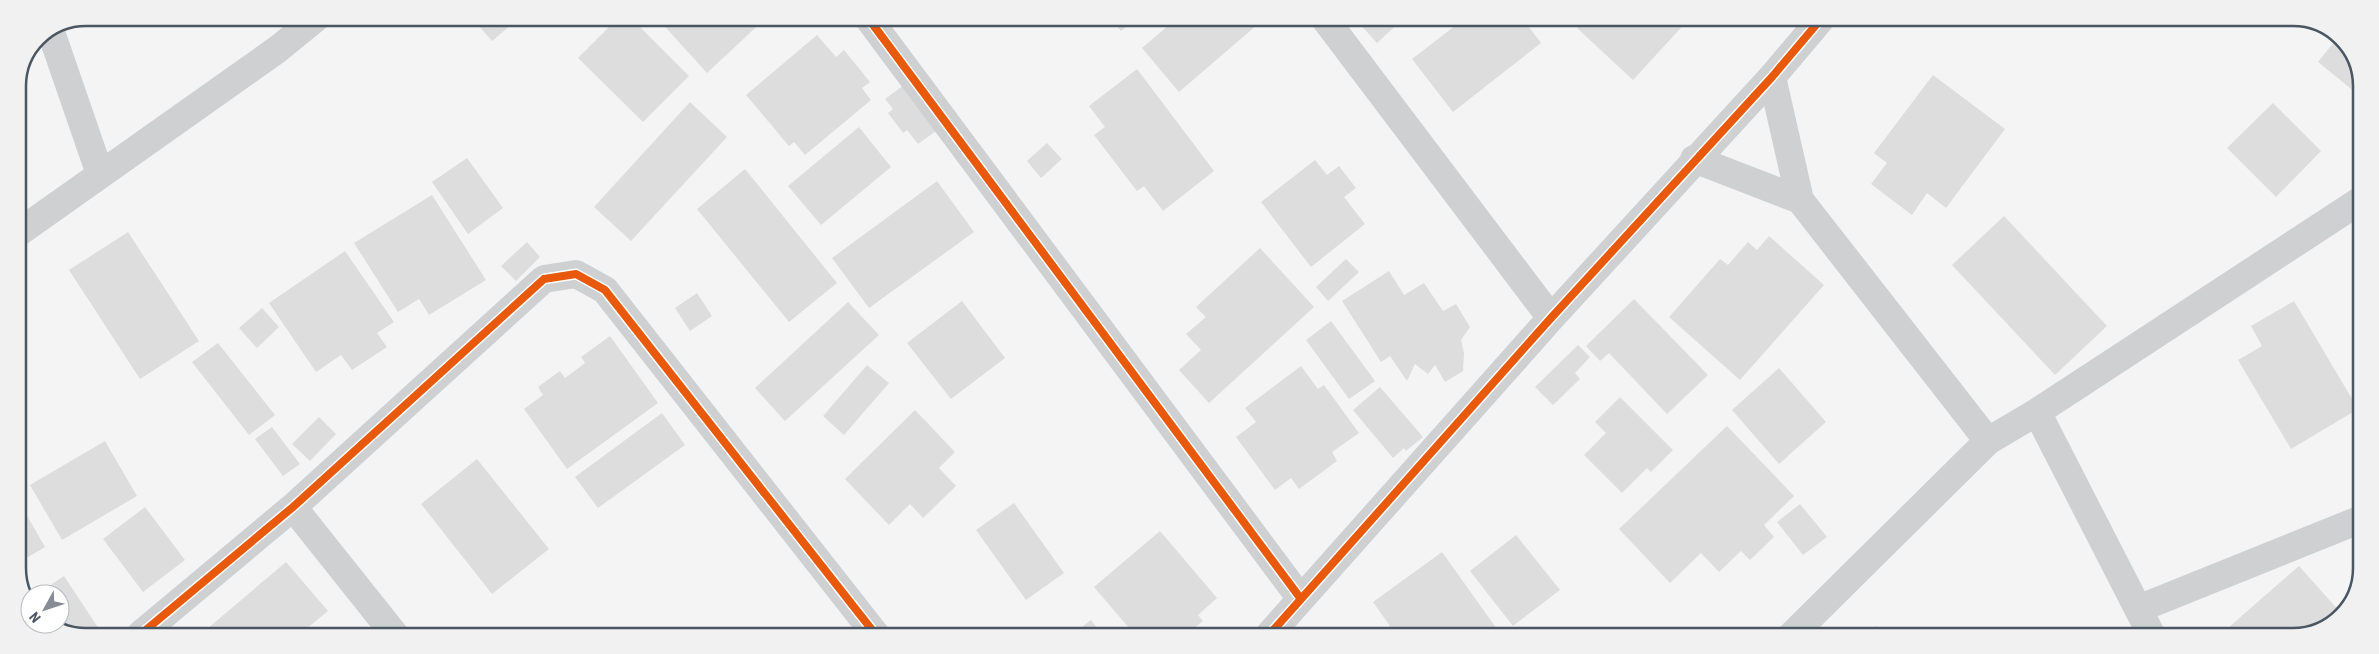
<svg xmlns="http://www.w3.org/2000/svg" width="2379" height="654" viewBox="0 0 2379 654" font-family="'Roboto Condensed',sans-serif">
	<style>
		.building { fill: #ddddde }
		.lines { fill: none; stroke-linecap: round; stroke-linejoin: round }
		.minor { stroke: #ced0d2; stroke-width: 28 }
		.cycleway-casing { stroke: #fff; stroke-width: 11 }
		.cycleway { stroke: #e8590c; stroke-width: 8 }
		.rim { fill: none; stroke: #4a5661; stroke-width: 2.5 }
	</style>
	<rect width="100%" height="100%" fill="#f4f4f4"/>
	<path class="building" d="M472,18H519L492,41Z
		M618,18H631L689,76L643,122L578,58Z
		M657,18H766L707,73Z
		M1111,19H1136L1121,31Z
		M1176,19H1264L1179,92L1142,48Z
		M1364,19H1403L1377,43L1359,23Z
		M1464,19H1523L1541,43L1453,112L1412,59Z
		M1585,19H1689L1633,80L1577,28Z
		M2053,20H2066L2060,26Z
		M817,35L836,57L844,50L870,82L862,88L871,100L805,155L794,142L789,146L746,95Z
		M2338,37L2345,41L2361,82V97L2318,62Z
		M1137,69L1214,171L1163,211L1144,186L1137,191L1094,135L1105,127L1089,106Z
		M1933,75L2005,129L1946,208L1927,193L1912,215L1871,184L1887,163L1874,153Z
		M904,85L936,131L918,144L907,130L903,133L888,113L893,109L885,99Z
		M690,102L727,137L631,241L594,207Z
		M2273,103L2321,151L2276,197L2227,148Z
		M859,127L891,167L821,225L788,186Z
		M1047,143L1062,159L1041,178L1027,161Z
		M467,158L503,208L468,234L432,182Z
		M1315,160L1327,175L1339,166L1356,188L1344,197L1365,224L1311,267L1261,202Z
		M745,169L837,283L789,322L697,209Z
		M937,181L974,232L869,308L832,258Z
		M432,195L486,280L429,315L419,299L398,312L354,243Z
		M2004,216L2107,326L2055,375L1952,265Z
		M128,232L199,341L140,379L69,270Z
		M1769,236L1824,285L1740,380L1669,317L1720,259L1728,265L1748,242L1757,250Z
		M527,242L540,257L516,281L501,266Z
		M1260,248L1314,307L1209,403L1179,370L1201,350L1186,334L1206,317L1196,307Z
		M345,251L394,322L377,333L387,347L352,370L341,355L316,372L269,303Z
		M1346,259L1359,272L1328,301L1316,287Z
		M1389,271L1404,295L1424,283L1443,311L1456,304L1470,327L1461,340L1464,353L1463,371L1445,382L1435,365L1428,374L1415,364L1407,381L1390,356L1381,362L1342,301Z
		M697,293L712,316L690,331L675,308Z
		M1634,299L1708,375L1667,414L1609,353L1600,361L1586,346Z
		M962,301L1005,358L951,399L907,343Z
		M2294,301L2358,409L2291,449L2238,360L2262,346L2251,326Z
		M848,302L879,335L785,421L755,388Z
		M262,308L279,327L257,348L239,328Z
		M1331,321L1375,381L1349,399L1306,340Z
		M610,336L658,403L567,469L524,409L543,395L538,387L560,371L565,378L585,363L581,357Z
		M218,343L275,415L249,435L192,362Z
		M1578,345L1590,357L1575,373L1580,379L1553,405L1535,387Z
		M867,365L889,383L844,435L823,416Z
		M1301,366L1318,389L1324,385L1359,433L1332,452L1337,461L1299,489L1291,478L1275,490L1236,437L1256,422L1245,408Z
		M1779,368L1826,422L1779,464L1732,410Z
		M1380,387L1423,437L1406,451L1404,448L1393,458L1353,410Z
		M1620,397L1673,450L1651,472L1647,468L1622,493L1584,455L1606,433L1595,422Z
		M915,410L955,452L939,468L956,486L923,518L910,504L889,525L845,479Z
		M662,413L685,445L598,508L575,477Z
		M319,417L336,434L310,461L292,444Z
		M1727,426L1794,496L1764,525L1774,537L1750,560L1741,551L1719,572L1701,553L1670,583L1619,529Z
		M272,427L300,464L283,476L255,439Z
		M105,441L137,496L62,540L30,485Z
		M477,459L549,549L492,594L421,504Z
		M18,500L45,547L18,563Z
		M1014,503L1064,573L1026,600L976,530Z
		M1800,504L1827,537L1803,555L1777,522Z
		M145,507L185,560L143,592L103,539Z
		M1160,531L1217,598L1198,615L1203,621L1186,635H1174L1172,633L1169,635H1135L1094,587Z
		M1516,535L1560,590L1513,626L1470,571Z
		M1442,552L1502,636H1385L1383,632L1390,626L1373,602Z
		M286,562L328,611L300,634H201Z
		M2299,566L2341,613L2335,622L2293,636H2223L2221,634Z
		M64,576L99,629L91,634H69L52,624H60V594H37Z
		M1091,620L1103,635H1072Z
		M1877,626L1881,636H1855Z"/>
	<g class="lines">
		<path class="minor" d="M868,18L1301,599
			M1325,19L1551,318
			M51,32L100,174
			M1772,77L1800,200L1988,441
			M1694,159L1800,200
			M18,233L278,49L316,18
			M2037,412L2152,636
			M293,507L395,635
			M2138,609L2359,520
			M141,634L293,507L544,279L576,274L605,290L876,635
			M1269,635L1551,318L1772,77L1821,19
			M1791,636L1988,441L2037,412L2361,200"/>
		<g class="cycleway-casing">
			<path id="cycleway" d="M868,18L1301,599
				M141,634L293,507L544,279L576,274L605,290L876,635
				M1269,635L1551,318L1772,77L1821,19"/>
		</g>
		<use href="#cycleway" class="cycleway"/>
	</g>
	<path d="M0 0H2379V654H0ZM86 26H2293A60 60 0 0 1 2353 86V568A60 60 0 0 1 2293 628H86A60 60 0 0 1 26 568V86A60 60 0 0 1 86 26Z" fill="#f1f1f2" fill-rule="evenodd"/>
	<path class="rim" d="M86 26H2293A60 60 0 0 1 2353 86V568A60 60 0 0 1 2293 628H86A60 60 0 0 1 26 568V86A60 60 0 0 1 86 26Z"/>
	<g transform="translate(45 609) rotate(230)"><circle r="24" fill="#ffffff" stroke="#b7bbc0"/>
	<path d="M0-4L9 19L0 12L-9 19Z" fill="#868d94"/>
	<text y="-8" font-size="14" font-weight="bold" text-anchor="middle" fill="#4a5661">N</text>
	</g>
</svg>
